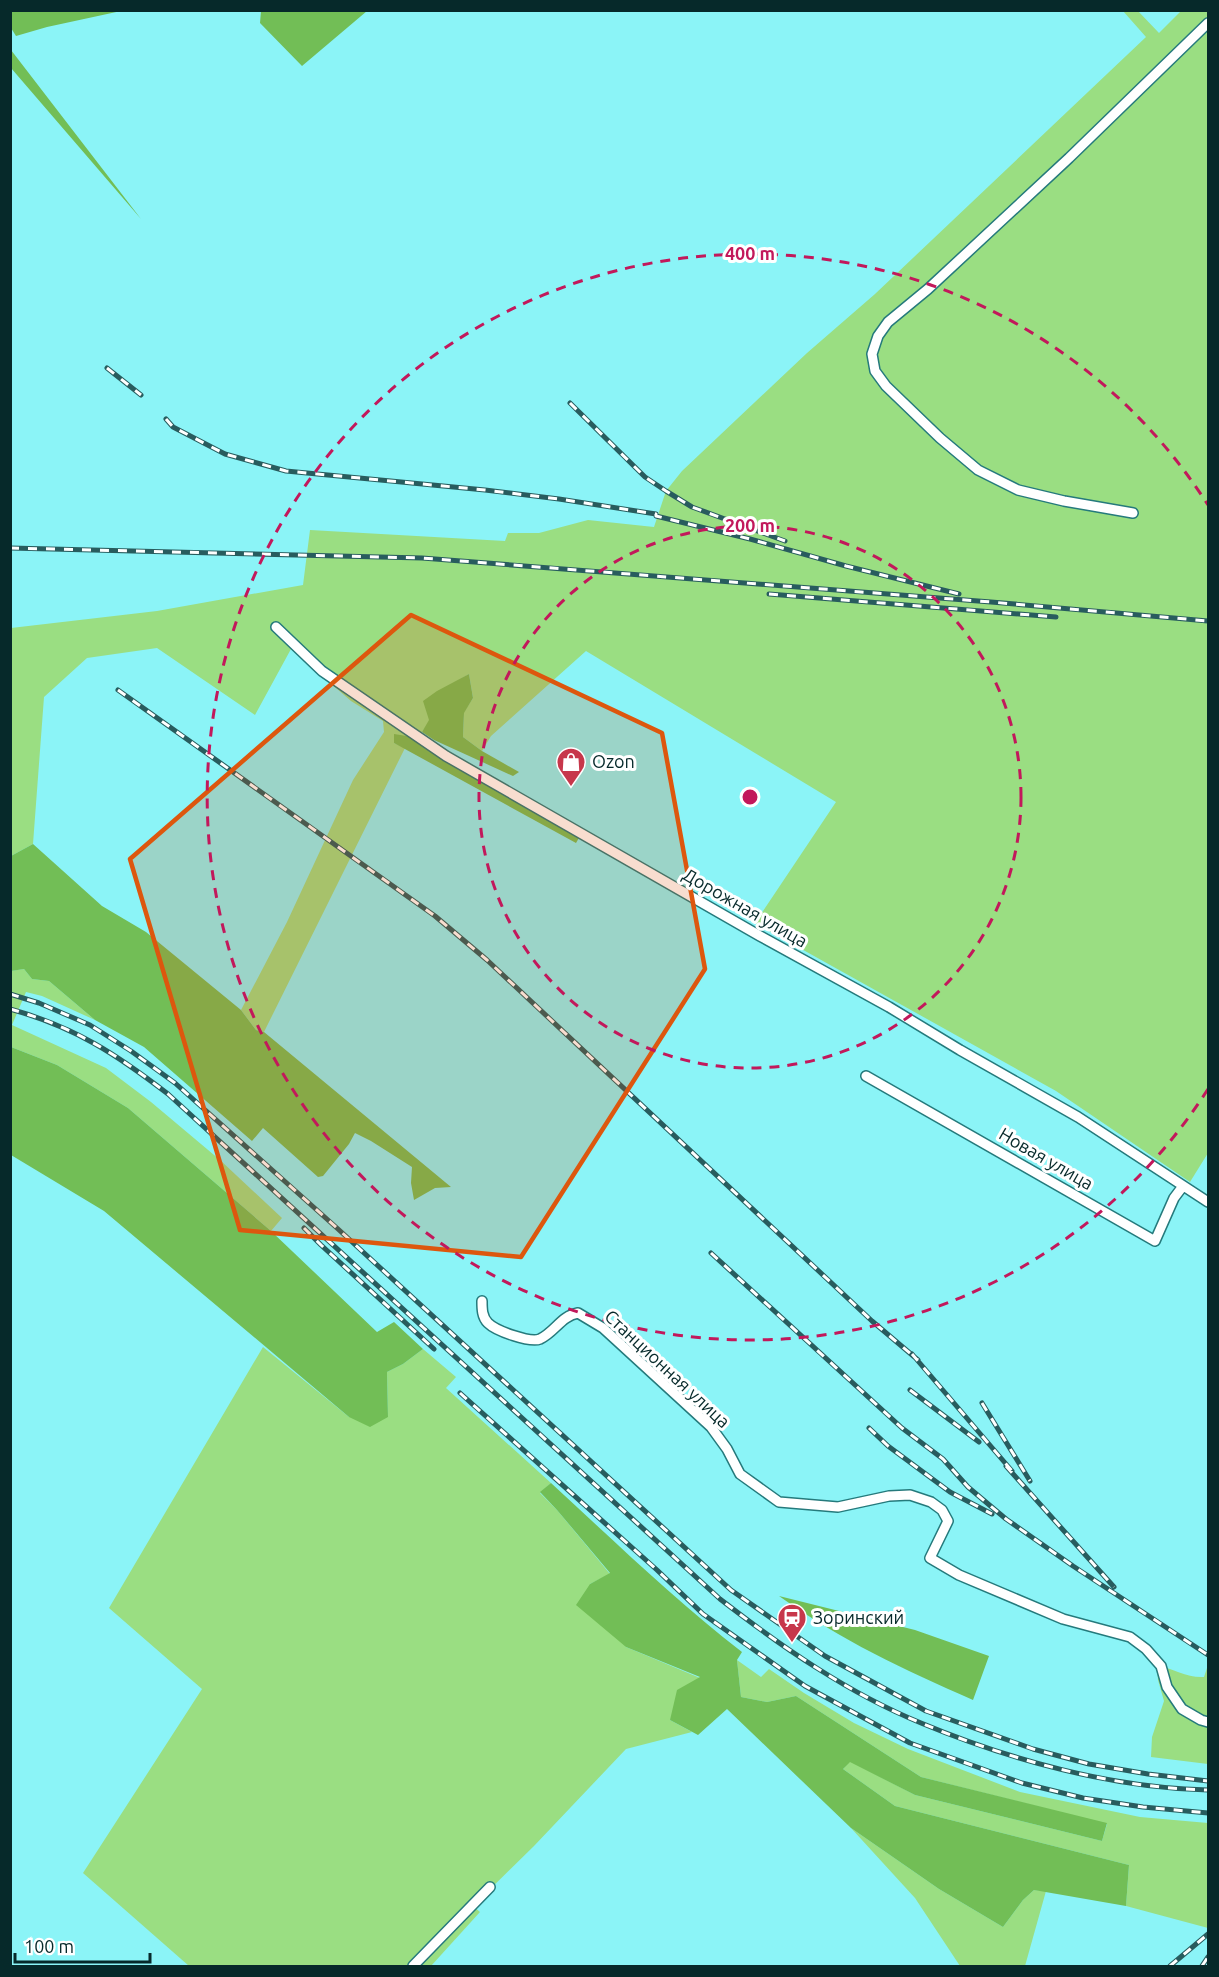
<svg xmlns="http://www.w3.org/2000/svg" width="1219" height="1977" viewBox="0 0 1219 1977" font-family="Ubuntu,sans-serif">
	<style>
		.green { fill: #9ade82 }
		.forest { fill: #72be56 }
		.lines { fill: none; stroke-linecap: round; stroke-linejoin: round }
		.minor-casing { stroke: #257a7c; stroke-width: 12 }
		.minor { stroke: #fff; stroke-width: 9 }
		.rail-casing { stroke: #285c5e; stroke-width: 5 }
		.rail { stroke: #fff; stroke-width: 3; stroke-dasharray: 9; stroke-linecap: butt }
		.marked { fill: #dd570e; fill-opacity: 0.2; stroke: #dd570e; stroke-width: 4.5; stroke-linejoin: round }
		.ring { fill: none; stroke: #c2185b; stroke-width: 3; stroke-dasharray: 10 8 }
		.labels { text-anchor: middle; stroke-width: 6; stroke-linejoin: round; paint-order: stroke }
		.poi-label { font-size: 18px; fill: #06292a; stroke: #fff; text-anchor: start }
		.street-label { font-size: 18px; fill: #06292a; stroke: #fff }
		.centre { fill: #c2185b; stroke: #fff; stroke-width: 3 }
		.ring-label { font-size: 18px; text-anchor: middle; font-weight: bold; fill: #c2185b; stroke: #fff; stroke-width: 6; stroke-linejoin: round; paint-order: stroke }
	</style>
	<rect width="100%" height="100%" fill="#8bf4f7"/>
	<path class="green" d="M1123,11H1138L1159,33L1181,11H1208V1153L1190,1182L1056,1091L755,923L836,802L586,651L491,736L482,751L463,737L464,712L473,698L469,674L459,680L422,732L413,737L394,743L405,748L264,1032L256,1030L241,1010L287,922L353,780L384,732L383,721L351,701L291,649L255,715L157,648L87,658L44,697L33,844L11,856V628L157,611L303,585L310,530L505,541L508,533H539L588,520L654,527L666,491L682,471L807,353L875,294L1146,37Z
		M24,969L32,979L49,981L95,1020L42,996L26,992L12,1025L106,1068L151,1102L220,1160L282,1218L271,1231L128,1108L57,1065L11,1047L10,971Z
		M263,1347L349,1417H388L387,1372L403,1364L423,1349L456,1377L446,1388L551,1483L540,1493L557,1510L610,1574L590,1584L626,1647L700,1678L670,1720L692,1732L626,1749L534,1846L473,1906L480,1912L431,1966H189L83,1873L202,1689L109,1608Z
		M737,1660L761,1677L769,1669L804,1693L854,1723L908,1749L1020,1792L1140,1817L1208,1823V1928L1126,1906L1129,1865L895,1806L843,1769L850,1761L915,1795L1102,1841L1107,1824L921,1777L796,1696L767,1702L741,1697Z
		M1157,1665C1174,1669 1187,1678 1204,1677L1208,1665V1764L1151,1757L1152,1737L1164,1701L1158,1680Z
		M851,1828L939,1889L1003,1927L1023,1900L1034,1890L1046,1891L1025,1966H960L915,1898Z"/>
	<path class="forest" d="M10,11L11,10L121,11L47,27L16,36L11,28Z
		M261,11V10L367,11L302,66L260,23Z
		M10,50H11L141,219L11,68Z
		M469,674L473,698L464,713L463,737L482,751L519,772L513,776L434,740L422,732L429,720L423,701L437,691Z
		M394,734L413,737L580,836L576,843L394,743Z
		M33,844L102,906L146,932L241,1010L256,1030L264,1032L451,1187L435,1188L414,1200L411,1183L412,1167L371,1141L355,1133L349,1144L323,1176L318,1177L263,1128L252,1141L144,1047L95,1020L49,981L32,979L24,969L11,971V856Z
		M11,1047L57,1065L128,1108L271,1231L377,1332L394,1322L423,1349L403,1364L387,1372L388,1417L370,1427L349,1417L104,1211L11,1155Z
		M551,1483C614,1541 675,1600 742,1652L737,1660L741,1697L767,1702L796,1696L921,1777L1107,1823L1102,1841L915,1795L850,1762L843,1769L895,1806L1129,1865L1126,1906L1034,1890L1023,1900L1003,1927L939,1889L851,1828L727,1709L698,1735L670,1720L677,1690L700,1677L626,1647L576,1605L590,1584L610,1573L557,1510L540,1492Z
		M779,1596L915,1630L989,1656L973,1700C905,1670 840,1640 779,1596Z"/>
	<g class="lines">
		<g class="minor-casing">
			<path id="minor" d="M1133,513L1064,501L1018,490L978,470L940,438L886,386L875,371L872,354L878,336L888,322L928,289L1069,158L1208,23
				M276,627L322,671L446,756L760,936L889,1007L960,1050L1078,1117L1208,1202
				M866,1076L1155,1241L1174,1198L1183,1186
				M482,1301C482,1309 482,1317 488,1323C496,1331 530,1343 540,1339C555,1332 561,1316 578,1313L603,1328L711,1427L727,1449L740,1474L779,1502L838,1507L889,1496L910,1495L931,1502L942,1510L948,1521L930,1558L959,1575L1063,1619L1130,1637L1146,1649L1161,1666L1167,1687L1182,1709L1201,1720L1208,1722
				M413,1966L490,1887"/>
		</g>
		<use href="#minor" class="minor"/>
		<g class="rail-casing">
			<path id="rail" d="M107,368L141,395
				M570,403L645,477L666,491L692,507L785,541
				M166,419L173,427L225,454L286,471L485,490L559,499L656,514V516L750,539L846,566L959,594
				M10,548L422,558L991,602L1208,621
				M769,594L1056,617
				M118,690L435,916L487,960L872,1321L918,1360
				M10,994L39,1003L90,1025L131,1051L175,1083L338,1229L731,1590L825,1656L926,1711L1033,1749L1089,1764L1148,1774L1208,1781
				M10,1009C75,1027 116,1054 168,1094L720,1599C782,1647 848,1693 921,1723C1010,1760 1112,1788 1208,1790
				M304,1228L321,1245L434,1349
				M711,1253L902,1428L943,1459L968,1487L1006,1519L1073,1566L1208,1655
				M912,1354L1012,1471
				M910,1390L979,1442
				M460,1393L657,1570L703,1614L805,1686L910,1743L1022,1783L1083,1798L1143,1807L1208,1813
				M982,1403L1030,1481
				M869,1428L888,1446L950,1492L992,1514
				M1006,1466L1114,1587
				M1170,1966L1208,1934
				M1202,1966L1208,1957"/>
		</g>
		<use href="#rail" class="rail"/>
	</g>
	<path class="marked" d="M411,615L662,733L705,969L521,1257L240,1230L130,859Z"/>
	<g class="ring">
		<circle cx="750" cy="797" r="271"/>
		<path d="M1208 1089A543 543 0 1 1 1208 505"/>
	</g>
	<defs>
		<g id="shop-pin" transform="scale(1.5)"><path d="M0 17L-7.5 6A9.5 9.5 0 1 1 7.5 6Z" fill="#c7374b" stroke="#fff"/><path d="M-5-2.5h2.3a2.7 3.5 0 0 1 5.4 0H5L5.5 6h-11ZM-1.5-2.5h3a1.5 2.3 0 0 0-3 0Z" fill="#fff"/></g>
		<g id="station-pin" transform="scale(1.5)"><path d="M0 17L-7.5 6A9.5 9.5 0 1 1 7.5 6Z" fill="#c7374b" stroke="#fff"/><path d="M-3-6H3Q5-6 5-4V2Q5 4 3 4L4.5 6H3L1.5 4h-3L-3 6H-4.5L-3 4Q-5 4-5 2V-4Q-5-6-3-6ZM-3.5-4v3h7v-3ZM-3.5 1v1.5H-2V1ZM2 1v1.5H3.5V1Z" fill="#fff"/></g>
	</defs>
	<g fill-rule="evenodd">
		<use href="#shop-pin" x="571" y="762"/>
		<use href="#station-pin" x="792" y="1618"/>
	</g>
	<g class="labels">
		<g class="poi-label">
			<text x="592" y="768">Ozon</text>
			<text x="813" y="1624">Зоринский</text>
		</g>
		<g class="street-label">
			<text transform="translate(745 908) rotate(30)" y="6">Дорожная улица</text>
			<text transform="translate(1046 1159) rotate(30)" y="6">Новая улица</text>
			<text transform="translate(667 1369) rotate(43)" y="6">Станционная улица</text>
		</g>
	</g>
	<circle cx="750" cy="797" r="9" class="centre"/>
	<g class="ring-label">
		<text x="750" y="260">400 m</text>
		<text x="750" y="532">200 m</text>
	</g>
	<rect width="1219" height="1977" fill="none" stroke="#06292a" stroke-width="24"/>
	<path d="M15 1953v9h135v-9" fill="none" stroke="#06292a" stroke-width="3"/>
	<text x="24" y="1953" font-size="18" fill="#06292a" stroke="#ffffff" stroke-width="4.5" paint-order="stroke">100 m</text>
</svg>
